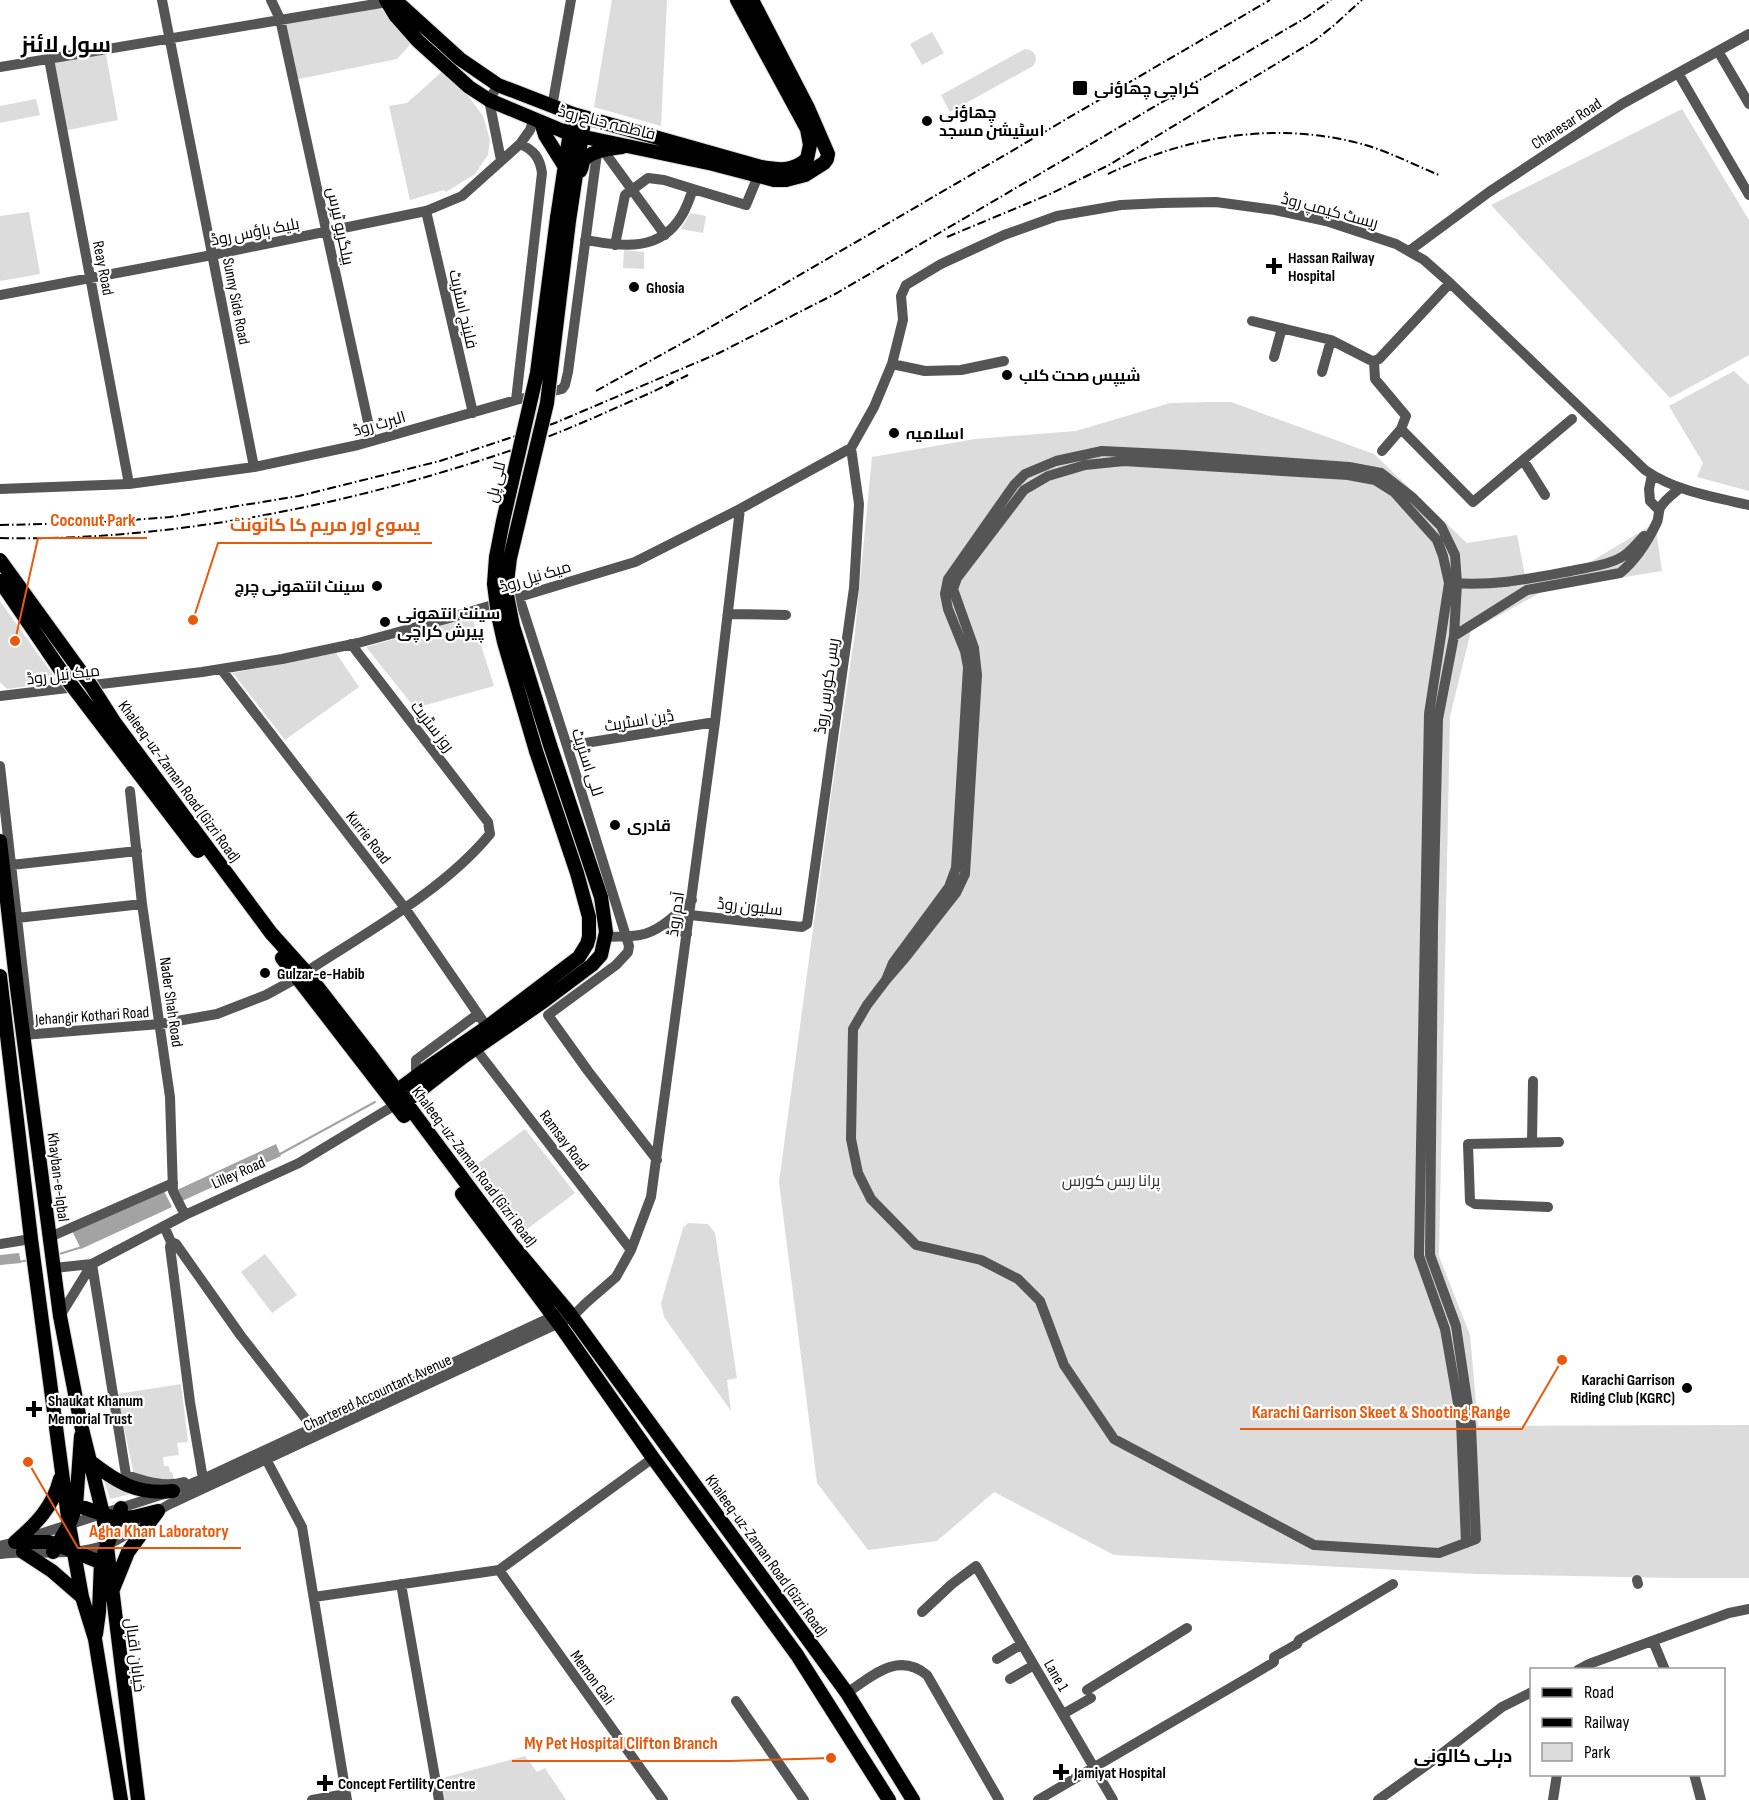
<svg xmlns="http://www.w3.org/2000/svg" width="1749" height="1800" viewBox="0 0 1749 1800" font-family="'Sofia Sans Condensed',Cairo,sans-serif">
	<style>
		.green { fill: #dcdcdc }
		.water { fill: #a3a3a3 }
		.lines { fill: none; stroke-linecap: round; stroke-linejoin: round }
		.stream { stroke: #a3a3a3; stroke-width: 2 }
		.major-casing { stroke: #dbdbdb; stroke-width: 16 }
		.minor { stroke: #555; stroke-width: 10 }
		.major { stroke: #000; stroke-width: 14 }
		.rail { stroke: #000; stroke-width: 2; stroke-dasharray: 9 3 1.5 3; stroke-linecap: butt }
		.major-bridge-casing { stroke: #dbdbdb; stroke-width: 16; stroke-linecap: butt }
		.major-bridge { stroke: #000; stroke-width: 14 }
		.poi-dot { fill: #000; stroke: #fff; stroke-width: 2 }
		.labels { text-anchor: middle; stroke-width: 4.5; stroke-linejoin: round; paint-order: stroke }
		.poi-label { font-size: 16px; font-weight: bold; fill: #000; stroke: #fff; text-anchor: start }
		.street-label { font-size: 16px; fill: #000; stroke: #fff }
		.park-label { font-size: 16px; fill: #333; stroke: #fff }
		.neighbourhood-label { font-size: 18px; font-weight: bold; fill: #000; stroke: #fff }
		.district-label { font-size: 22px; font-weight: bold; fill: #000; stroke: #fff }
		.leader { fill: none; stroke: #e8590c; stroke-width: 2 }
		.callout-dot { fill: #e8590c; stroke: #fff; stroke-width: 2 }
		.callout-label { font-size: 18px; text-anchor: middle; font-weight: bold; fill: #e8590c; stroke: #fff; stroke-width: 4.5; stroke-linejoin: round; paint-order: stroke }
	</style>
	<rect width="100%" height="100%" fill="#fff"/>
	<path class="green" d="M612,0H667L661,126L594,107Z
		M387,2L416,38L397,59L294,80L281,20Z
		M932,32L944,53L922,65L910,44Z
		M105,49L118,120L63,131L49,59Z
		M1025,49C1035,50 1039,58 1033,66L950,112L941,95Z
		M447,67L483,116L490,140L488,155L475,174L446,192L444,190L410,200L389,106L407,103Z
		M36,99L40,115L0,123V106Z
		M1682,109L1749,220V355L1670,398L1491,205Z
		M29,212L40,274L0,281V216Z
		M690,213L706,216L703,233L681,229Z
		M624,250L644,252V269L623,268Z
		M1734,371L1749,385V491L1697,477L1703,463L1669,406Z
		M1210,402H1231L1374,454L1467,543L1517,535L1525,575L1587,564L1655,523L1662,571L1545,590L1471,631L1450,716L1439,1256L1470,1335L1478,1426L1749,1425V1578H1675L1476,1574L1114,1555L994,1492L937,1541L868,1550L817,1483L779,1182L831,796L855,632L872,457L975,439L1076,431L1170,403Z
		M0,601L58,682L7,689L0,682Z
		M472,617L494,686L415,708L366,647Z
		M336,653L359,687L285,740L233,673Z
		M525,1129L575,1193L518,1236L468,1171Z
		M688,1223L708,1224L715,1233L737,1378L727,1380L731,1411L664,1317L661,1303L683,1228Z
		M265,1254L297,1295L272,1313L241,1272Z
		M181,1384L188,1442L177,1443L179,1455L163,1457L164,1466H169L170,1472H172L174,1480L166,1481L134,1475L117,1394Z
		M103,1478L135,1493L110,1499Z
		M525,1756L537,1772L545,1768L566,1800H439L435,1780Z"/>
	<path class="water" d="M276,1144L281,1156L182,1201L177,1190Z
		M163,1189L172,1207L81,1249L72,1231Z
		M19,1253L21,1263L0,1265V1255Z"/>
	<g class="lines">
		<path class="stream" d="M280,1154L375,1102
			M56,1255L82,1247
			M18,1262L30,1260"/>
		<g class="major-casing">
			<path id="major" d="M386,0L395,15L418,41L469,87L489,100L570,134L713,164L774,180H786L805,175L824,163L827,159L828,154L808,108L752,0
				M395,0L460,59L498,85L573,114L761,167C779,170 793,172 807,159L810,145L807,129L737,0
				M541,122L545,135L565,167
				M580,171C581,171 583,162 583,161C591,150 610,149 622,147
				M557,218L571,125
				M569,221L583,128
				M0,841L17,988L60,1316L81,1425L103,1514L138,1800
				M271,933L306,972L372,1057L510,1242L567,1310L847,1693L913,1800
				M282,958L404,1116
				M0,976L31,1239L69,1525L82,1597L95,1639L121,1800
				M391,1095L430,1066L487,1027L579,957L587,944L589,937V917L577,873L536,751
				M399,1107L463,1057L544,1001L592,965L601,955L606,932L601,897L550,745
				M462,1194L559,1324L653,1458L797,1655L889,1800
				M91,1462C118,1483 138,1495 173,1491
				M67,1502L117,1519L134,1517L158,1511
				M15,1542H48L58,1545L107,1565
				M15,1542C36,1524 53,1507 60,1479
				M23,1552L52,1571L82,1597
				M53,1552L69,1525L76,1506L81,1436
				M113,1589L128,1552L158,1511
				M96,1634L99,1612L101,1562L121,1508"/>
		</g>
		<path class="minor" d="M162,0L254,467
			M271,0L280,19L372,440
			M1718,51L1749,104
			M49,59L129,484
			M0,67L393,1
			M1678,73L1749,195
			M498,85L489,100L501,160
			M552,107L571,0
			M603,150L665,235
			M426,211L473,413
			M585,240C622,246 660,253 682,215C687,207 690,197 693,189L746,205L758,176
			M615,245L625,195L648,178L664,180L693,189
			M1409,251L1489,192L1622,104L1749,34
			M0,295L212,255L426,211L462,196L520,144L530,130L534,119
			M1252,321L1331,340L1370,360L1374,361L1379,359L1450,283
			M1274,357L1282,328
			M1374,361L1375,379L1406,416L1401,429L1473,502L1572,419
			M892,364L925,371L961,370L1004,361
			M1322,372L1331,340
			M516,400L542,173C540,158 534,150 520,144
			M1382,451L1401,429
			M1523,460L1545,495
			M1652,475L1649,489L1650,501L1659,510
			M0,489L129,484L254,467L358,445L516,400L562,389L565,385L568,372L597,153
			M1452,583C1496,586 1528,579 1571,571C1587,567 1606,566 1620,558C1630,553 1636,544 1644,536
			M519,597L567,746L629,946L628,952L616,965L548,1015L588,1071L657,1160
			M728,614L786,615
			M1454,636L1527,590L1620,573C1636,560 1648,541 1657,522C1659,518 1658,513 1660,508C1664,500 1673,494 1680,488
			M221,669L405,908L487,1027
			M0,696L202,672L282,659L358,643L446,619L635,562L740,509L851,448L874,407L892,364L903,320L901,296L906,285L941,264L1004,235L1057,216L1121,205L1162,203L1216,202L1275,210L1326,221L1396,244L1424,260L1450,283L1645,470C1675,491 1713,497 1749,505
			M567,746L715,722
			M0,766L30,1034
			M130,791L142,904L170,1097L173,1191L185,1215
			M11,865L137,851
			M690,915L802,927L807,924L854,588L859,504L851,448
			M17,918L142,904
			M665,924L687,934
			M606,937C617,936 629,937 640,935C661,931 677,913 692,900
			M306,972C367,932 443,891 490,834L488,822L351,644
			M886,980L893,963L949,887L956,868L968,667L965,651L948,609L945,594L948,579L1014,485L1025,474L1056,461L1102,451L1184,455L1349,467L1381,473L1413,498L1441,526L1455,555L1457,583L1454,636L1438,719L1433,925L1430,1255L1456,1326L1471,1426L1476,1539L1439,1553L1314,1545L1114,1439L1064,1365L1040,1301L1018,1279L981,1260L916,1245L871,1199L858,1173L851,1139L853,1029L867,1005L886,980L905,958L956,893L965,874L977,675L974,648L953,589L957,578L1024,490L1048,476L1085,465L1124,461L1348,475L1375,480L1394,492L1437,540L1443,556L1449,583L1429,714L1419,1256L1445,1329L1461,1421L1466,1543
			M23,1035L160,1024L217,1014L266,995L297,978
			M475,1048L631,1250
			M416,1077V1060L478,1014
			M1532,1142L1533,1081
			M1548,1207L1475,1204L1470,1201L1468,1144L1559,1142
			M164,1226L171,1242L176,1244L241,1336L313,1428
			M50,1237L173,1183
			M171,1242L170,1247L190,1402L203,1479
			M0,1244L31,1239
			M92,1264L126,1475C144,1481 165,1488 184,1482
			M54,1268L92,1264L185,1215L299,1163L395,1105
			M60,1316L92,1264
			M266,1459L302,1527L347,1800
			M0,1546L15,1542L173,1491L203,1479L558,1314
			M0,1554C34,1550 73,1557 106,1545C130,1536 147,1517 168,1505L572,1317L586,1303L616,1277L631,1250L651,1197L715,722L740,509
			M499,1570L663,1800
			M1637,1580L1638,1584
			M401,1584L439,1800
			M314,1597L499,1570L653,1458
			M922,1612L952,1584L976,1566L1113,1800
			M1653,1641L1665,1670
			M997,1659L1022,1644
			M1578,1670L1589,1664L1729,1613L1749,1609
			M1010,1679L1034,1665
			M1087,1690L1187,1628
			M847,1693C872,1676 898,1651 927,1675L999,1800
			M736,1701L804,1800
			M1063,1714L1091,1698
			M1694,1774L1701,1800
			M312,1800L346,1794
			M1038,1800L1249,1677L1274,1662V1657L1297,1644L1299,1640L1393,1584
			M1378,1800L1431,1762L1502,1707L1532,1692
			M1553,1800L1557,1774"/>
		<use href="#major" class="major"/>
		<path class="rail" d="M1108,174C1186,137 1272,121 1358,143C1386,150 1412,164 1439,175
			M947,237L1050,194L1109,165L1314,41L1332,27L1362,0
			M666,386L688,375
			M596,391L697,335L1270,0
			M0,525L92,523L170,517L299,496L440,461L555,423L719,353L837,293L1307,17L1331,0
			M0,538C171,542 354,504 515,449C551,436 585,422 620,406C638,398 657,391 673,381"/>
		<g class="major-bridge-casing">
			<path id="major-bridge" d="M0,560L92,687L115,723L271,933
				M0,581L66,678L198,851
				M550,745L513,626L506,590L510,558L547,403L569,221
				M536,751L504,642L498,615L494,584L496,557L503,521L537,373L557,218"/>
		</g>
		<use href="#major-bridge" class="major-bridge"/>
	</g>
	<g class="poi-dot">
		<rect x="1072" y="80" width="16" height="16" rx="3"/>
		<circle cx="927" cy="121" r="6"/>
		<path d="M1271 257h6v6h6v6h-6v6h-6v-6h-6v-6h6z"/>
		<circle cx="634" cy="287" r="6"/>
		<circle cx="1007" cy="375" r="6"/>
		<circle cx="894" cy="433" r="6"/>
		<circle cx="377" cy="586" r="6"/>
		<circle cx="385" cy="622" r="6"/>
		<circle cx="615" cy="825" r="6"/>
		<circle cx="265" cy="973" r="6"/>
		<circle cx="1687" cy="1388" r="6"/>
		<path d="M31 1400h6v6h6v6h-6v6h-6v-6h-6v-6h6z"/>
		<path d="M1058 1763h6v6h6v6h-6v6h-6v-6h-6v-6h6z"/>
		<path d="M322 1774h6v6h6v6h-6v6h-6v-6h-6v-6h6z"/>
	</g>
	<g class="labels">
		<g class="poi-label">
			<text x="1094" y="94">کراچی چھاؤنی</text>
			<text x="939" y="118">چھاؤنی<tspan x="939" dy="18">اسٹیشن مسجد</tspan></text>
			<text x="1288" y="263">Hassan Railway<tspan x="1288" dy="18">Hospital</tspan></text>
			<text x="646" y="293">Ghosia</text>
			<text x="1019" y="381">شیپس صحت کلب</text>
			<text x="906" y="439">اسلامیہ</text>
			<text x="365" y="592" text-anchor="end">سینٹ انتھونی چرچ</text>
			<text x="397" y="619">سینٹ انتھونی<tspan x="397" dy="18">پیرش کراچی</tspan></text>
			<text x="627" y="831">قادری</text>
			<text x="277" y="979">Gulzar-e-Habib</text>
			<text x="1675" y="1385" text-anchor="end">Karachi Garrison<tspan x="1675" dy="18">Riding Club (KGRC)</tspan></text>
			<text x="48" y="1406">Shaukat Khanum<tspan x="48" dy="18">Memorial Trust</tspan></text>
			<text x="1074" y="1778">Jamiyat Hospital</text>
			<text x="338" y="1789">Concept Fertility Centre</text>
		</g>
		<g class="street-label">
			<text transform="translate(607 122) rotate(14)" y="6">فاطمہ جناح روڈ</text>
			<text transform="translate(1566 123) rotate(-33)" y="6">Chanesar Road</text>
			<text transform="translate(1330 210) rotate(15)" y="6">ریسٹ کیمپ روڈ</text>
			<text transform="translate(341 226) rotate(78)" y="6">بیلگریو ٹیرس</text>
			<text transform="translate(255 231) rotate(-11)" y="6">بلیک ہاؤس روڈ</text>
			<text transform="translate(104 268) rotate(79)" y="6">Reay Road</text>
			<text transform="translate(237 301) rotate(79)" y="6">Sunny Side Road</text>
			<text transform="translate(464 309) rotate(77)" y="6">فلینچ اسٹریٹ</text>
			<text transform="translate(379 423) rotate(-16)" y="6">البرٹ روڈ</text>
			<text transform="translate(495 482) rotate(-77)" y="6">للی پل</text>
			<text transform="translate(535 576) rotate(-17)" y="6">میک نیل روڈ</text>
			<text transform="translate(63 674) rotate(-7)" y="6">میک نیل روڈ</text>
			<text transform="translate(826 686) rotate(-82)" y="6">ریس کورس روڈ</text>
			<text transform="translate(639 720) rotate(-9)" y="6">ڈین اسٹریٹ</text>
			<text transform="translate(433 726) rotate(52)" y="6">روز سٹریٹ</text>
			<text transform="translate(588 762) rotate(72)" y="6">للی اسٹریٹ</text>
			<text transform="translate(180 781) rotate(54)" y="6">Khaleeq-uz-Zaman Road (Gizri Road)</text>
			<text transform="translate(369 837) rotate(52)" y="6">Kurrie Road</text>
			<text transform="translate(750 906) rotate(6)" y="6">سلیون روڈ</text>
			<text transform="translate(675 914) rotate(-82)" y="6">آدم روڈ</text>
			<text transform="translate(172 1002) rotate(82)" y="6">Nader Shah Road</text>
			<text transform="translate(92 1015) rotate(-4)" y="6">Jehangir Kothari Road</text>
			<text transform="translate(565 1140) rotate(53)" y="6">Ramsay Road</text>
			<text transform="translate(475 1166) rotate(53)" y="6">Khaleeq-uz-Zaman Road (Gizri Road)</text>
			<text transform="translate(238 1172) rotate(-24)" y="6">Lilley Road</text>
			<text transform="translate(59 1177) rotate(83)" y="6">Khayban-e-Iqbal</text>
			<text transform="translate(377 1392) rotate(-25)" y="6">Chartered Accountant Avenue</text>
			<text transform="translate(767 1555) rotate(54)" y="6">Khaleeq-uz-Zaman Road (Gizri Road)</text>
			<text transform="translate(136 1655) rotate(83)" y="6">خیابان اقبال</text>
			<text transform="translate(1057 1675) rotate(60)" y="6">Lane 1</text>
			<text transform="translate(593 1677) rotate(54)" y="6">Memon Gali</text>
		</g>
		<g class="park-label">
			<text x="1111" y="1186">پرانا ریس کورس</text>
		</g>
		<g class="neighbourhood-label">
			<text x="1463" y="1762">دہلی کالونی</text>
		</g>
		<g class="district-label">
			<text x="66" y="52">سول لائنز</text>
		</g>
	</g>
	<path class="leader" d="M15 641L38 538H147M193 620L218 543H432M1562 1360L1522 1429H1240M28 1462L78 1548H241M831 1758L730 1761H512"/>
	<g class="callout-dot">
		<circle cx="15" cy="641" r="6"/>
		<circle cx="193" cy="620" r="6"/>
		<circle cx="1562" cy="1360" r="6"/>
		<circle cx="28" cy="1462" r="6"/>
		<circle cx="831" cy="1758" r="6"/>
	</g>
	<g class="callout-label">
		<text x="93" y="526">Coconut Park</text>
		<text x="325" y="531">یسوع اور مریم کا کانونٹ</text>
		<text x="1381" y="1418">Karachi Garrison Skeet &amp; Shooting Range</text>
		<text x="159" y="1537">Agha Khan Laboratory</text>
		<text x="621" y="1749">My Pet Hospital Clifton Branch</text>
	</g>
	<rect x="1530" y="1668" width="195" height="108" fill="#ffffff" stroke="#999999" stroke-width="1.5"/>
	<rect x="1542" y="1688" width="30" height="9" fill="#000000" stroke="#999999" stroke-width="1.5"/>
	<text x="1584" y="1698" font-size="18" fill="#000000">Road</text>
	<rect x="1542" y="1718" width="30" height="9" fill="#000000" stroke="#999999" stroke-width="1.5"/>
	<text x="1584" y="1728" font-size="18" fill="#000000">Railway</text>
	<rect x="1542" y="1743" width="30" height="18" fill="#dcdcdc" stroke="#999999" stroke-width="1.5"/>
	<text x="1584" y="1758" font-size="18" fill="#000000">Park</text>
</svg>
